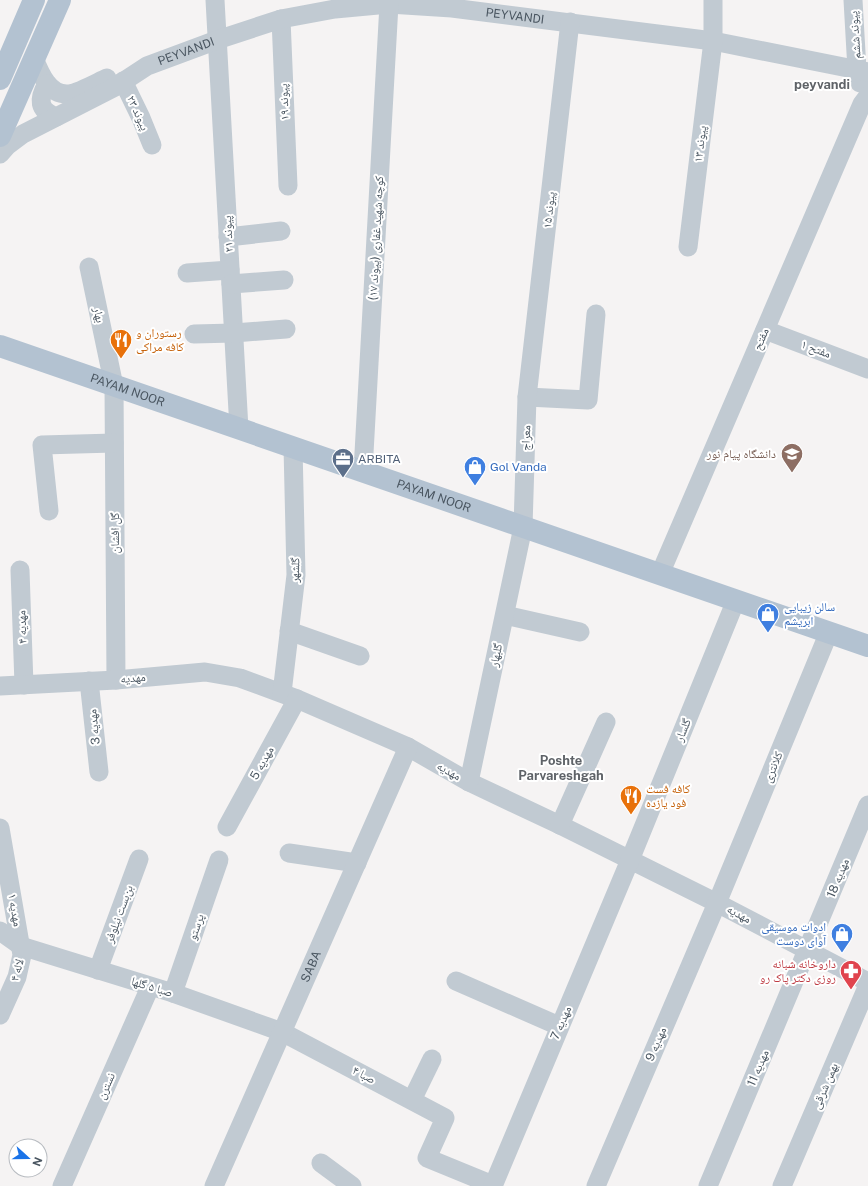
<svg xmlns="http://www.w3.org/2000/svg" width="868" height="1186" viewBox="0 0 868 1186" font-family="'Public Sans','Noto Naskh Arabic',sans-serif">
	<style>
		.lines { fill: none; stroke-linecap: round; stroke-linejoin: round }
		.minor { stroke: #c1cad2; stroke-width: 19 }
		.major { stroke: #b3c2d1; stroke-width: 22 }
		.labels { text-anchor: middle; stroke-width: 4; stroke-linejoin: round; paint-order: stroke }
		.street-label { font-size: 12px; fill: #4a5661; stroke: #fff }
		.food-label { font-size: 12px; fill: #c56008; stroke: #fff; text-anchor: start }
		.education-label { font-size: 12px; fill: #785e54; stroke: #fff; text-anchor: end }
		.service-label { font-size: 12px; fill: #4e5e75; stroke: #fff; text-anchor: start }
		.shop-label { font-size: 12px; fill: #366cbe; stroke: #fff; text-anchor: start }
		.health-label { font-size: 12px; fill: #be3a42; stroke: #fff; text-anchor: end }
		.neighbourhood-label { font-size: 13px; font-weight: bold; fill: #5f6368; stroke: #fff }
	</style>
	<rect width="100%" height="100%" fill="#f5f3f3"/>
	<g class="lines">
		<g class="minor">
			<path d="M215,0L239,429"/>
			<path d="M853,0L857,70L860,83"/>
			<path d="M281,19L288,186"/>
			<path d="M34,58C40,73 49,96 69,94C78,93 98,82 107,78"/>
			<path d="M123,81L141,118L152,145"/>
			<path d="M47,84C38,99 38,110 56,117"/>
			<path id="s1" d="M0,154L7,146L23,134L115,87L147,66L217,40L281,19L335,9L389,4L452,8L713,41L868,72"/>
			<path d="M228,237L281,231"/>
			<path d="M688,247L713,41V0"/>
			<path d="M89,267L114,386L116,680"/>
			<path d="M187,273L230,270"/>
			<path d="M231,284L284,280"/>
			<path d="M765,330L868,369"/>
			<path d="M194,334L234,333L286,329"/>
			<path d="M527,397L588,400L596,314"/>
			<path d="M363,471L389,4"/>
			<path d="M49,511L42,445L114,443"/>
			<path d="M20,570L24,685"/>
			<path d="M660,574L862,104L868,96"/>
			<path d="M505,615L580,632"/>
			<path d="M289,631L360,656"/>
			<path d="M89,681L99,772"/>
			<path d="M0,686L116,680L205,672L240,678L297,699L408,747L469,782L560,825L717,903L868,982"/>
			<path d="M282,693L296,575L293,447"/>
			<path d="M469,782L523,527L527,397L570,22"/>
			<path d="M560,825L606,722"/>
			<path d="M227,827L297,699"/>
			<path d="M0,828L22,955L17,977L0,1015"/>
			<path d="M289,853L357,863"/>
			<path d="M0,931L21,946L173,993L282,1032L445,1118L427,1158L493,1185"/>
			<path d="M98,970L139,859"/>
			<path d="M456,981L559,1026"/>
			<path d="M173,993L219,860"/>
			<path d="M412,1100L432,1059"/>
			<path d="M321,1163L352,1186"/>
			<path d="M62,1186L150,987"/>
			<path id="s2" d="M214,1186L408,747"/>
			<path d="M493,1186L630,860L736,600"/>
			<path d="M596,1186L717,903L829,632"/>
			<path d="M708,1186L868,805"/>
			<path d="M782,1186L868,985"/>
		</g>
		<g class="major">
			<path d="M0,79L34,0"/>
			<path d="M0,136L60,0"/>
			<path id="s3" d="M0,346L868,646"/>
		</g>
	</g>
	<defs>
		<g id="restaurant-pin" transform="scale(1.15)"><path d="M0 17L-7.5 6A9.5 9.5 0 1 1 7.5 6Z" fill="#e8710a" stroke="#fff"/><path d="M-5-6h1v4h1v-4h1v4h1v-4h1v5L-1.5 .5V6h-2V.5L-5-1ZM5-6V6H3V1.5H1.5Q1.5-4 5-6Z" fill="#fff"/></g>
		<g id="university-pin" transform="scale(1.15)"><path d="M0 17L-7.5 6A9.5 9.5 0 1 1 7.5 6Z" fill="#8d6e63" stroke="#fff"/><path d="M0-5L7-2L0 1L-7-2ZM-4 1L0 2.5L4 1V4Q0 6-4 4Z" fill="#fff"/></g>
		<g id="office-pin" transform="scale(1.15)"><path d="M0 17L-7.5 6A9.5 9.5 0 1 1 7.5 6Z" fill="#5c6f8a" stroke="#fff"/><path d="M-6-3h4V-5.5h4V-3h4V5H-6ZM-1-4.5V-3h2v-1.5ZM-6 0V1H6V0Z" fill="#fff"/></g>
		<g id="shop-pin" transform="scale(1.15)"><path d="M0 17L-7.5 6A9.5 9.5 0 1 1 7.5 6Z" fill="#3f7fe0" stroke="#fff"/><path d="M-5-2.5h2.3a2.7 3.5 0 0 1 5.4 0H5L5.5 6h-11ZM-1.5-2.5h3a1.5 2.3 0 0 0-3 0Z" fill="#fff"/></g>
		<g id="pharmacy-pin" transform="scale(1.15)"><path d="M0 17L-7.5 6A9.5 9.5 0 1 1 7.5 6Z" fill="#e0444e" stroke="#fff"/><path d="M-2-6h4v4h4v4h-4v4h-4v-4h-4v-4h4Z" fill="#fff"/></g>
	</defs>
	<g fill-rule="evenodd">
		<use href="#restaurant-pin" x="121" y="340"/>
		<use href="#university-pin" x="792" y="454"/>
		<use href="#office-pin" x="343" y="459"/>
		<use href="#shop-pin" x="475" y="467"/>
		<use href="#shop-pin" x="768" y="614"/>
		<use href="#restaurant-pin" x="631" y="796"/>
		<use href="#shop-pin" x="842" y="934"/>
		<use href="#pharmacy-pin" x="851" y="971"/>
	</g>
	<g class="labels">
		<g class="street-label">
			<text dy="4" stroke="none"><textPath href="#s1" startOffset="550">PEYVANDI</textPath></text>
			<text transform="translate(855 35) rotate(-94)" y="4">پیوند ششم</text>
			<text dy="4" stroke="none"><textPath href="#s1" startOffset="214">PEYVANDI</textPath></text>
			<text transform="translate(284 102) rotate(-92)" y="4">پیوند ۱۹</text>
			<text transform="translate(138 113) rotate(66)" y="4">پیوند ۲۳</text>
			<text transform="translate(700 144) rotate(-83)" y="4">پیوند ۱۳</text>
			<text transform="translate(549 210) rotate(-84)" y="4">پیوند ۱۵</text>
			<text transform="translate(228 234) rotate(-93)" y="4">پیوند ۲۱</text>
			<text transform="translate(376 238) rotate(-87)" y="4">کوچه شهید غفاری (پیوند ۱۷)</text>
			<text transform="translate(99 315) rotate(78)" y="4">بهار</text>
			<text transform="translate(761 339) rotate(-67)" y="4">مفتح</text>
			<text transform="translate(816 349) rotate(21)" y="4">مفتح ۱</text>
			<text dy="4" stroke="none"><textPath href="#s3" startOffset="135">PAYAM NOOR</textPath></text>
			<text transform="translate(526 438) rotate(-88)" y="4">معراج</text>
			<text dy="4" stroke="none"><textPath href="#s3" startOffset="459">PAYAM NOOR</textPath></text>
			<text transform="translate(115 533) rotate(-90)" y="4">گل افشان</text>
			<text transform="translate(295 570) rotate(-88)" y="4">گلشهر</text>
			<text transform="translate(22 627) rotate(-92)" y="4">مهدیه ۴</text>
			<text transform="translate(496 655) rotate(-78)" y="4">گلبهار</text>
			<text transform="translate(133 678) rotate(-5)" y="4">مهدیه</text>
			<text transform="translate(94 727) rotate(-96)" y="4">مهدیه 3</text>
			<text transform="translate(683 730) rotate(-68)" y="4">گلسار</text>
			<text transform="translate(262 763) rotate(-61)" y="4">مهدیه 5</text>
			<text transform="translate(773 767) rotate(-67)" y="4">کلانتری</text>
			<text transform="translate(449 771) rotate(30)" y="4">مهدیه</text>
			<text transform="translate(838 878) rotate(-68)" y="4">مهدیه 18</text>
			<text transform="translate(15 910) rotate(80)" y="4">مهدیه ۱</text>
			<text transform="translate(119 914) rotate(-70)" y="4">بن‌بست نیلوفر</text>
			<text transform="translate(739 914) rotate(28)" y="4">مهدیه</text>
			<text transform="translate(196 927) rotate(-71)" y="4">پرستو</text>
			<text dy="4" stroke="none"><textPath href="#s2" startOffset="240">SABA</textPath></text>
			<text transform="translate(17 970) rotate(-75)" y="4">لاله ۴</text>
			<text transform="translate(152 987) rotate(17)" y="4">صبا ۵ گلها</text>
			<text transform="translate(561 1023) rotate(-67)" y="4">مهدیه 7</text>
			<text transform="translate(656 1044) rotate(-67)" y="4">مهدیه 9</text>
			<text transform="translate(758 1068) rotate(-67)" y="4">مهدیه 11</text>
			<text transform="translate(364 1075) rotate(28)" y="4">صبا ۴</text>
			<text transform="translate(106 1086) rotate(-66)" y="4">نسترن</text>
			<text transform="translate(825 1086) rotate(-67)" y="4">بهمن شرقی</text>
		</g>
		<g class="food-label">
			<text x="136" y="337">رستوران و<tspan x="136" dy="14">کافه مراکی</tspan></text>
			<text x="646" y="793">کافه فست<tspan x="646" dy="14">فود یازده</tspan></text>
		</g>
		<g class="education-label">
			<text x="776" y="458">دانشگاه پیام نور</text>
		</g>
		<g class="service-label">
			<text x="358" y="463">ARBITA</text>
		</g>
		<g class="shop-label">
			<text x="490" y="471">Gol Vanda</text>
			<text x="784" y="611">سالن زیبایی<tspan x="784" dy="14">ابریشم</tspan></text>
			<text x="826" y="931" text-anchor="end">ادوات موسیقی<tspan x="826" dy="14">آوای دوست</tspan></text>
		</g>
		<g class="health-label">
			<text x="836" y="968">داروخانه شبانه<tspan x="836" dy="14">روزی دکتر پاک رو</tspan></text>
		</g>
		<g class="neighbourhood-label">
			<text x="822" y="89">peyvandi</text>
			<text x="561" y="765">Poshte<tspan x="561" dy="15">Parvareshgah</tspan></text>
		</g>
	</g>
	<g transform="translate(28 1158) rotate(111)"><circle r="19" fill="#ffffff" stroke="#b7bbc0"/>
	<path d="M0-3L7 15L0 10L-7 15Z" fill="#1a73e8"/>
	<text y="-6" font-size="11" font-weight="bold" text-anchor="middle" fill="#4a5661">N</text>
	</g>
</svg>
